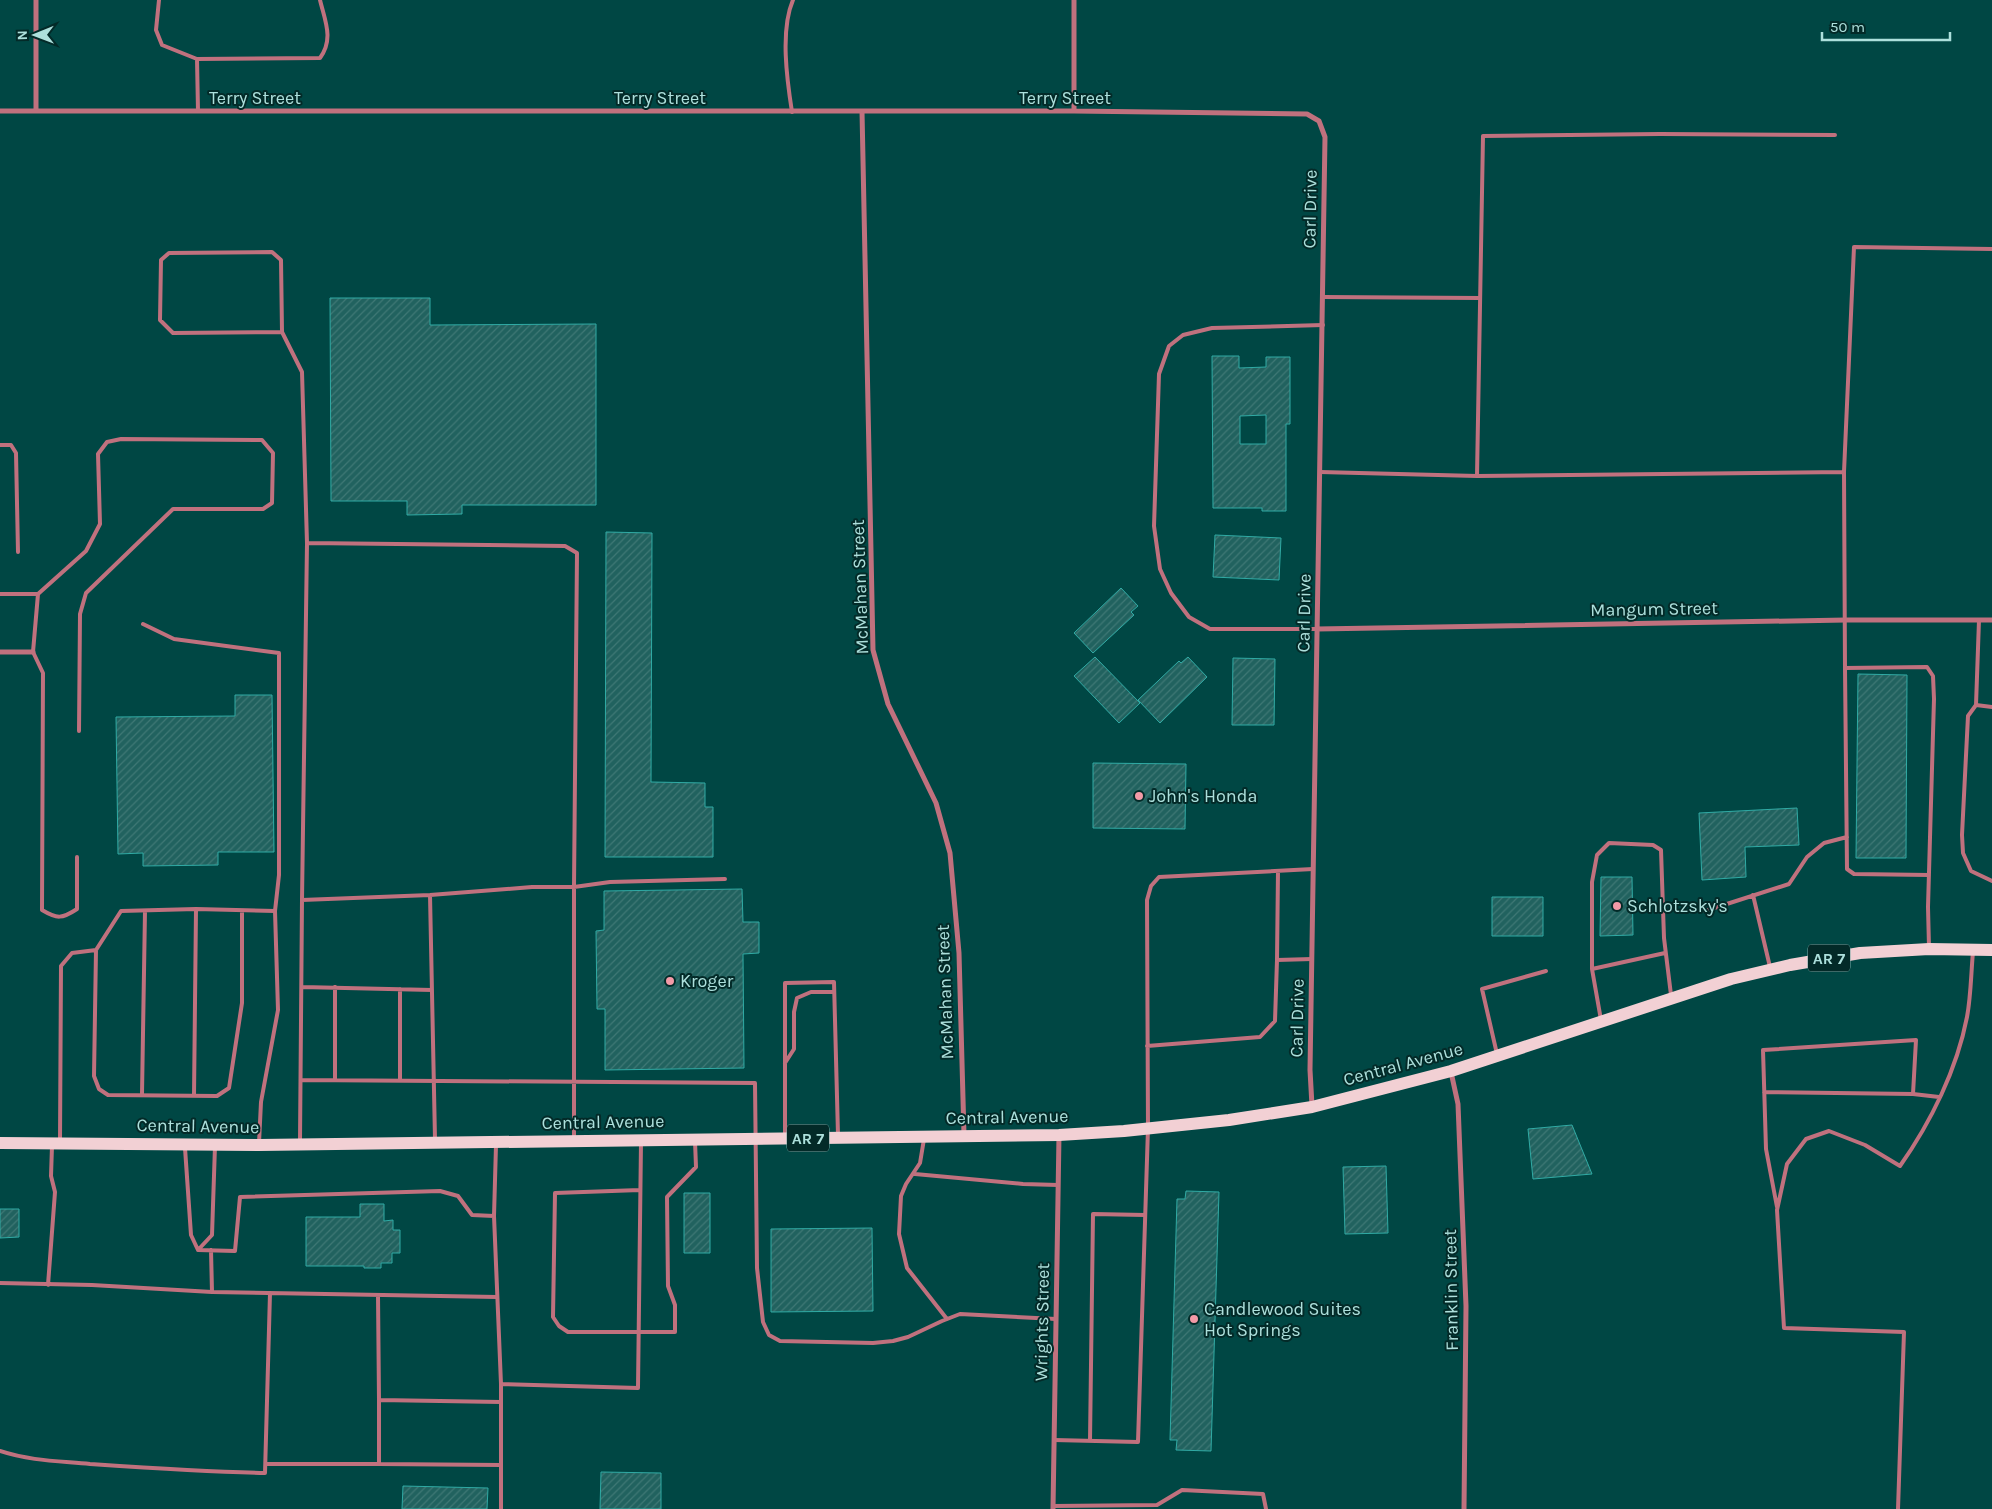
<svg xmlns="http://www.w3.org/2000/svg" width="1992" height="1509" viewBox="0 0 1992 1509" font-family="Karla,sans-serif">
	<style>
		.building { fill: url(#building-hatch); stroke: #30aba5; fill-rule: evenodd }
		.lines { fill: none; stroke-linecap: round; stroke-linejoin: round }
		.service { stroke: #c0717e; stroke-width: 4 }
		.minor { stroke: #c0717e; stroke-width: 5 }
		.primary { stroke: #f2d0d4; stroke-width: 12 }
		.poi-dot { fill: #f39aa7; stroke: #032a28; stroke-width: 2 }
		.labels { text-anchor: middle; stroke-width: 4; stroke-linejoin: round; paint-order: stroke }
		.shield { fill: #032a28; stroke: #7aa9a6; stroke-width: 1 }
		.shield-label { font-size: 16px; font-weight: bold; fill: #ade0dc }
		.street-label { font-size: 18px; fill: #ade0dc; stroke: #032a28 }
		.poi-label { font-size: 18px; fill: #ade0dc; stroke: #032a28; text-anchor: start }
	</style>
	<defs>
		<pattern id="building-hatch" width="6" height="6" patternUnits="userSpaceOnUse" patternTransform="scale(1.25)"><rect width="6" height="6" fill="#21625f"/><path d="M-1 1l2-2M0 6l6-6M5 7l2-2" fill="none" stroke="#3f7875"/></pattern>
	</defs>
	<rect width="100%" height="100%" fill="#004744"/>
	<path class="building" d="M330,298H430V325L596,324V505H462V514L407,515V501H331Z
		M1212,356H1239V368L1266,367V357H1290V424H1286V511H1262V508H1213ZM1266,415V444H1240V416Z
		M606,532L652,533L651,782L705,783V807H713V857H605Z
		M1215,535L1281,538L1279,580L1213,577Z
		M1121,588L1138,606L1131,612L1134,615L1093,653L1074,633Z
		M1095,657L1140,703L1119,723L1074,676Z
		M1188,657L1207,677L1160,723L1138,700L1179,661L1181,663Z
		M1233,658L1275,659L1274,725H1232Z
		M1858,674L1907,675L1906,858H1856Z
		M235,695H272L274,852H218V865L143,866V853L118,854L116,717L235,716Z
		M1093,763L1186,764L1185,829L1093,828Z
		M1797,808L1799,845L1745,847L1746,877L1702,880L1699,813Z
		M1601,877H1632L1633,935L1600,936Z
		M742,889L743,922H759V953L743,954L744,1068L605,1070V1009H597L596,931L604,930V891Z
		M1492,897H1543V936H1492Z
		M1572,1125L1592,1174L1533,1179L1528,1129Z
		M1386,1166L1388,1233L1345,1234L1343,1167Z
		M1186,1191L1219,1192L1211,1451L1176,1450L1177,1440H1170L1177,1199H1185Z
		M684,1193H710V1253H684Z
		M360,1204H384V1221L393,1220V1230H400V1253H392V1263H381V1268H364V1266H306V1217H360Z
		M0,1209H19V1237L0,1238Z
		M872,1228L873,1311L771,1312V1229Z
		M601,1472L661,1473V1509H600Z
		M403,1486L488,1488L487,1509H402Z"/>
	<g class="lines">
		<path class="service" d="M159,0L156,30L162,45L197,59
			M198,111L197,59L320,58C334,39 325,21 320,0
			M792,112C787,80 780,30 793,0
			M1323,297L1480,298
			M282,332L281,260L272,252L169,253L161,260L160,320L173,333L282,332L302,372L307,543
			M0,445H11L16,453L18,552
			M1320,472L1477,476L1844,472
			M1477,476L1483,136L1660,134L1835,135
			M0,594H38L86,551L100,524L98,454L107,442L121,439L262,440L273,453L272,503L263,509H173L86,593L80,614L79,731
			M38,594L33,652L43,673L42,910C57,919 62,919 77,909V857
			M1979,620L1976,705L1992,707
			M143,624L174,639L279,653V875L275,911
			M1317,629H1210L1189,617L1171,593L1160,569L1154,526L1159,374L1169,346L1183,335L1212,328L1323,325
			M1845,668L1847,869L1854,874L1929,875
			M1976,705L1968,716L1962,835L1963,853L1971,871L1992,881
			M430,895L435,1139
			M1753,895L1770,967
			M302,900L307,543L565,546L577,553L574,887L610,882L725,879
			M1705,911L1789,884L1807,857L1824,843L1847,837
			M1929,947L1928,907L1934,699L1933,676L1927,667L1845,668L1844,472L1854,247L1992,249
			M96,950L94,1076L99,1089L108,1095L217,1096L229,1088L242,1003V911
			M1277,960L1278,871
			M1592,969L1665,953
			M302,987L432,990
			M400,989V1080
			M1601,1020L1592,969V882L1597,855L1609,843L1653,845L1661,850L1664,938L1671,995
			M1147,1046L1260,1037L1275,1021L1277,960L1312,959
			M1497,1054L1482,989L1546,971
			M785,1063L794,1049V1012L797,998L811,992H834
			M301,1080L755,1083L757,1268L763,1322L769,1335L780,1341L873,1343L893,1341L908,1337L942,1321L960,1314L1056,1319
			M335,1080V987
			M1764,1092L1913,1094
			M142,1094L145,911
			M194,1096L196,909
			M785,1135V983L834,982L838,1135
			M924,1139L920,1163L906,1184L901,1196L899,1234L907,1268L947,1319
			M60,1141L61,966L72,953L96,950L121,911L196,909L275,911L278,1010L261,1102L259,1143
			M300,1141L302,900L430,895L532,887H574V1138
			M496,1145L494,1216L501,1384L638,1388L641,1142
			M185,1148L191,1235L198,1250L212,1235L215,1146
			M915,1174L1023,1184L1058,1185
			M640,1190L555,1193L553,1317L559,1326L568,1332H675V1305L668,1286L667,1197L696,1167L695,1141
			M1777,1207L1766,1149L1763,1050L1916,1040L1913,1094L1939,1097
			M198,1250L235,1251L240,1197L440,1191L458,1196L472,1215L494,1216
			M0,1283L92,1285L212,1292L211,1250
			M48,1285L55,1192L51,1176L52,1146
			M212,1292L497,1297
			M378,1295L379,1400
			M1054,1440L1138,1442L1148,1128L1147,900L1151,886L1159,877L1313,869
			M1090,1441L1093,1214L1145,1215
			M0,1451C30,1461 59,1461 90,1464C149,1468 207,1472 265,1473L270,1293
			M266,1464H379V1400L501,1402
			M379,1464L501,1465
			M1053,1506L1157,1505L1182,1490L1263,1494L1266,1509
			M501,1509V1384
			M1898,1509L1904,1332L1784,1328L1777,1210L1787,1164L1806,1139L1829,1131L1865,1145L1900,1166C1931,1122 1957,1069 1967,1017C1971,996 1971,973 1973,952"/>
		<path class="minor" d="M36,0V111
			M1074,0V111
			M0,111H1074L1307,114L1319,121L1325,137L1310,1070L1312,1106
			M862,111L873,650L888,704L936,803L950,853L959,953L964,1135
			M1317,629L1846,620H1992
			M0,652H33
			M1451,1072L1458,1104L1466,1306L1464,1509
			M1053,1509L1059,1135"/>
		<path class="primary" d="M0,1143L259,1145L1059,1135L1124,1131L1229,1120L1312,1107L1451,1071L1731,979L1790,965L1860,953L1929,949L1992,950"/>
	</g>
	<g class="poi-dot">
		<circle cx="1139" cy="796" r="5"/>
		<circle cx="1617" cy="906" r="5"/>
		<circle cx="670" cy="981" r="5"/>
		<circle cx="1194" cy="1319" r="5"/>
	</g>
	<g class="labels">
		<g class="shield">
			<rect x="1808" y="944.5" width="42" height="27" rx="4"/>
			<rect x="787" y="1124.5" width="42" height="27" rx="4"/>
		</g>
		<g class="shield-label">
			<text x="1829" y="964">AR 7</text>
			<text x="808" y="1144">AR 7</text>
		</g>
		<g class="street-label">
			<text x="255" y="104">Terry Street</text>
			<text x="660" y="104">Terry Street</text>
			<text x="1065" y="104">Terry Street</text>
			<text transform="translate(1310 209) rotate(-89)" y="6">Carl Drive</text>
			<text transform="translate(860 587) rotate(-92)" y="6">McMahan Street</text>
			<text transform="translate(1654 609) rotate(-1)" y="6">Mangum Street</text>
			<text transform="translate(1304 613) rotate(-89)" y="6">Carl Drive</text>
			<text transform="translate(945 992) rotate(-92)" y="6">McMahan Street</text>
			<text transform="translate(1297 1018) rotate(-89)" y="6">Carl Drive</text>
			<text transform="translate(1403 1064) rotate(-15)" y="6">Central Avenue</text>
			<text transform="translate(1007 1117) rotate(-1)" y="6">Central Avenue</text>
			<text transform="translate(603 1122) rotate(-1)" y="6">Central Avenue</text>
			<text transform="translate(198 1126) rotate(1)" y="6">Central Avenue</text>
			<text transform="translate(1451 1290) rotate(-91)" y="6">Franklin Street</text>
			<text transform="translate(1042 1322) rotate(-89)" y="6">Wrights Street</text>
		</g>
		<g class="poi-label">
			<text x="1149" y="802">John's Honda</text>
			<text x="1627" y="912">Schlotzsky's</text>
			<text x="680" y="987">Kroger</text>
			<text x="1204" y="1315">Candlewood Suites<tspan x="1204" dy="21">Hot Springs</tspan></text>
		</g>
	</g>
	<g transform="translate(35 35) rotate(269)" stroke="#032a28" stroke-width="4" paint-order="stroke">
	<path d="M0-4L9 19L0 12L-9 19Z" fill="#ade0dc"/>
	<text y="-8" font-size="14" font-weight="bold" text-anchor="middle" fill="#ade0dc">N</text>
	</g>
	<path d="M1822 32v8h128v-8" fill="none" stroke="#ade0dc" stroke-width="2.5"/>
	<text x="1830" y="32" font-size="15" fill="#ade0dc" stroke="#032a28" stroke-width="4" paint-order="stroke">50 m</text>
</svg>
